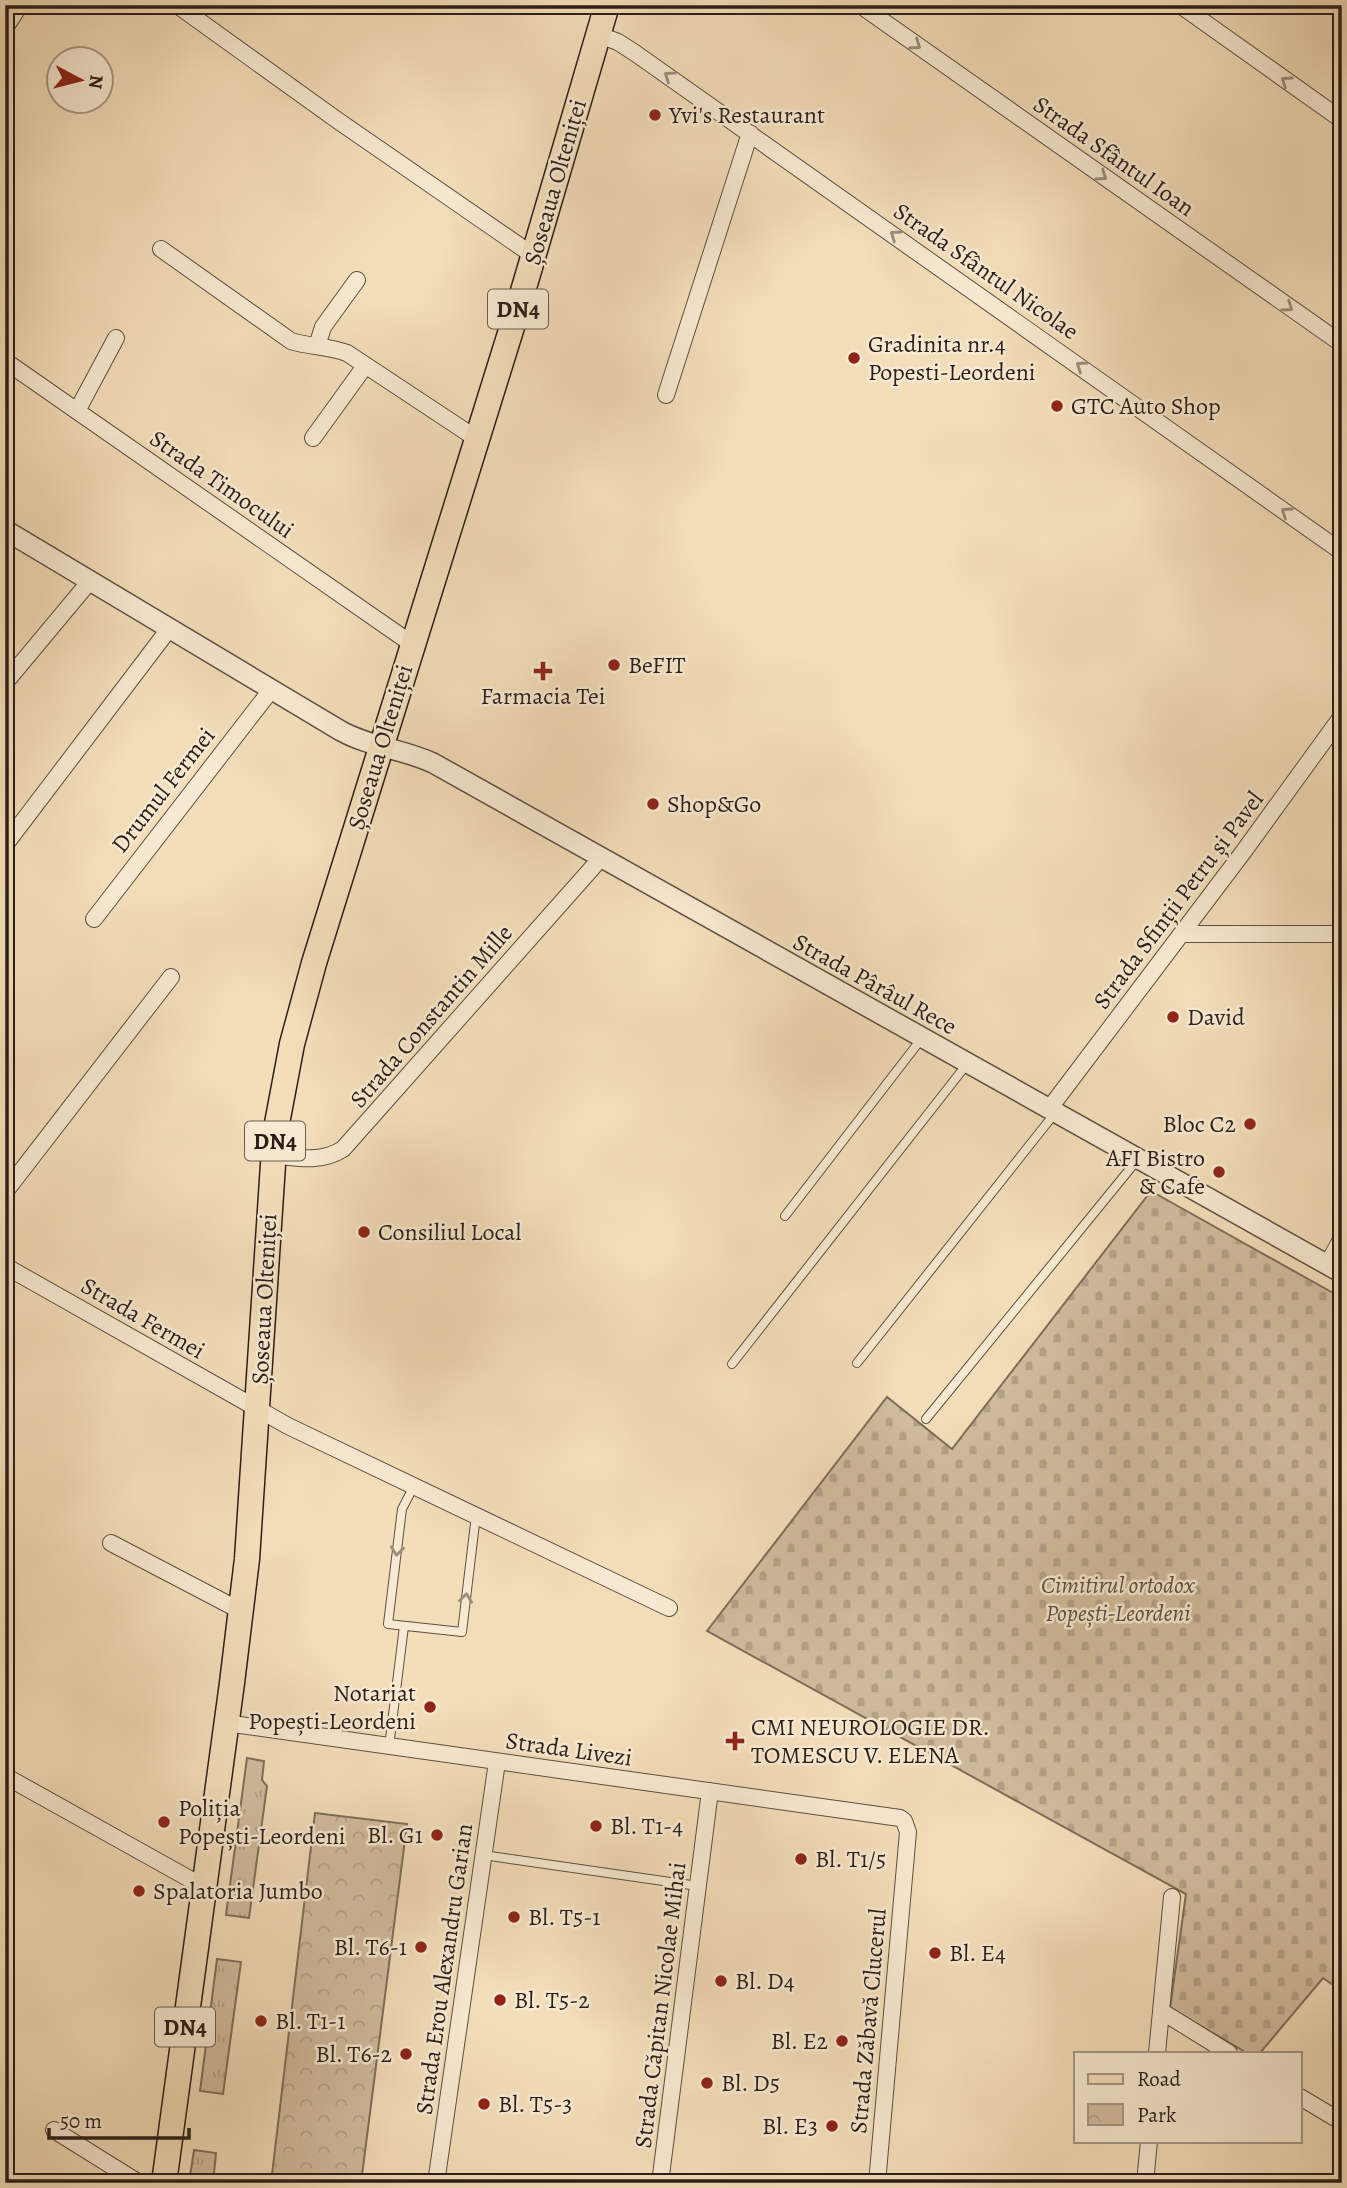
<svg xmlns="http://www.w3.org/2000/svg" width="1347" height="2188" viewBox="0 0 1347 2188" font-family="Alegreya,serif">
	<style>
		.grass { fill: url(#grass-tufts); stroke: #7e6e5c; stroke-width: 2 }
		.cemetery { fill: url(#cemetery-stones); stroke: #7e6e5c; stroke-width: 2 }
		.park { fill: url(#park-crowns); stroke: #7e6e5c; stroke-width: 2 }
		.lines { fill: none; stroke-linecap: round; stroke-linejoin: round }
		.service-casing { stroke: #5c4e41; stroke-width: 10 }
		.minor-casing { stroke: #5c4e41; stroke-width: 18 }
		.tertiary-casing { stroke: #5c4e41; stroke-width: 22 }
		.primary-casing { stroke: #2a1e19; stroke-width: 27 }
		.service { stroke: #f8ead2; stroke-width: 8 }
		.minor { stroke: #f8ead2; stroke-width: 16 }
		.tertiary { stroke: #f8ead2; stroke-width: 19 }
		.primary { stroke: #f4deba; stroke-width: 24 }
		.oneway { stroke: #9b8e7f }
		.poi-dot { fill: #8f2418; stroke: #f8ead2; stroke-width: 2.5 }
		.labels { text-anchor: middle; stroke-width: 5; stroke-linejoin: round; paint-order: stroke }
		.shield { fill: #f8ead2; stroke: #685b50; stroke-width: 2 }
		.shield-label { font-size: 23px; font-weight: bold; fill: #2a1e19 }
		.poi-label { font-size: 24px; fill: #2a1e19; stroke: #f8ead2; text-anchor: start }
		.street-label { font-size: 24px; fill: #2a1e19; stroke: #f8ead2 }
		.park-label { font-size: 24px; font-style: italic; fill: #5c4e41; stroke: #f8ead2 }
	</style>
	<defs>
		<pattern id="grass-tufts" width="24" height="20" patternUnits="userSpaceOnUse" patternTransform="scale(1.75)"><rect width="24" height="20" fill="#d2bd9f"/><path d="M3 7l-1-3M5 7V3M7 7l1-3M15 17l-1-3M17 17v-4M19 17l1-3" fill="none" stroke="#b4a288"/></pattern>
		<pattern id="cemetery-stones" width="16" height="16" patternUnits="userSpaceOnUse" patternTransform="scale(1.75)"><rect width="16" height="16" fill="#d2bd9f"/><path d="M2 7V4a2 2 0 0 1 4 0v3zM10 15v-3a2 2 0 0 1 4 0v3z" fill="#b4a288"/></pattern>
		<pattern id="park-crowns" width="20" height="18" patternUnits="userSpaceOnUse" patternTransform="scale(1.75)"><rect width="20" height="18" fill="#d2bd9f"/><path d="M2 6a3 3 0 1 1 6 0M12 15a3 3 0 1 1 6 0" fill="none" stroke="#b4a288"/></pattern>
	</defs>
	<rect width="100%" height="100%" fill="#f4deba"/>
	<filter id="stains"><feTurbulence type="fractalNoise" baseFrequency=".00286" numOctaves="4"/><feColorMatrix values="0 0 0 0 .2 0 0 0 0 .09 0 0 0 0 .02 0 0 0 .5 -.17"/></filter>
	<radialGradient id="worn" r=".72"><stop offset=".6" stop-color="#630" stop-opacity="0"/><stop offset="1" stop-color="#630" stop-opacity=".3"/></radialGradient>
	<path class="grass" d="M247,1758L264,1761L262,1780L267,1786L249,1918L226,1915Z
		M217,1959L241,1962L223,2094L200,2091Z
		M194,2150L216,2153L213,2183H189Z"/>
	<path class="cemetery" d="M1151,1191L1342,1298V1991L1323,1978L1260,2053H1247L1170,2008L1186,1894L707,1631L887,1397L952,1449Z"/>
	<path class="park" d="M315,1813L407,1824L361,2183H271Z"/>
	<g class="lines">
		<g class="service-casing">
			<path id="service" d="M785,1216L922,1038
				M857,1363L1055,1113
				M732,1364L967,1064
				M926,1419L1138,1159
				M414,1486L402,1509L388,1624L462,1632L476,1515
				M389,1747L404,1626
				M483,1855L698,1886"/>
		</g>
		<g class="minor-casing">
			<path id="minor" d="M177,5L337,120L534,256
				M860,5L1342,344
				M1180,5L1342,120
				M5,28L20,5
				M599,35L618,42L635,53L1342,552
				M161,249L291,341C310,347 329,346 347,353L477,439
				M317,346L323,327L357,280
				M5,361L412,644
				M666,395L750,133
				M77,411L116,338
				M313,438L365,366
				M5,683L90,581
				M5,845L169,629
				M94,919L271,690
				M1182,934H1342
				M1049,1109L1244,851L1342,716
				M273,1155C298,1158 321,1163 343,1149L601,858
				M5,1192L171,977
				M1327,1265L1342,1238
				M5,1266L288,1426L669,1608
				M111,1543L241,1611
				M226,1723L900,1818L904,1821L908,1832L877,2183
				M5,1776L204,1887
				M1161,2011L1229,2053
				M1157,2053L1172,1897
				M1300,2097L1342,2122
				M54,2130L139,2183
				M436,2183L497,1762
				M660,2183L710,1791
				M1145,2183L1149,2141"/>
		</g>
		<g class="tertiary-casing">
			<path id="tertiary" d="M5,530L341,731C370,747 403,749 433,763L1342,1273"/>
		</g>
		<g class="primary-casing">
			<path id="primary" d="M164,2183L232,1683L247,1559L275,1134L292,1044L314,963L521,298L607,5"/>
		</g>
		<use href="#service" class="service"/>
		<use href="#minor" class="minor"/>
		<use href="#tertiary" class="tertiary"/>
		<use href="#primary" class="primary"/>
	</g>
	<defs><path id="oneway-chevron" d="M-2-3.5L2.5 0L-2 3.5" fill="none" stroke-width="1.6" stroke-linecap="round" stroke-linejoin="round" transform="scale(1.75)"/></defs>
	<g class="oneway">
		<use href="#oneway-chevron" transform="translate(916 45) rotate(35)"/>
		<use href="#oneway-chevron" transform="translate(669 76) rotate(-145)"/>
		<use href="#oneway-chevron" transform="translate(1286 81) rotate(-145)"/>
		<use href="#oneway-chevron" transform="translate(1102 176) rotate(35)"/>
		<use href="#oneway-chevron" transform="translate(895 235) rotate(-145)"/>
		<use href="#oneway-chevron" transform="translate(1288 307) rotate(35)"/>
		<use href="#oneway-chevron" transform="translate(1081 366) rotate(-145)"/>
		<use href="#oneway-chevron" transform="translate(1286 512) rotate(-145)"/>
		<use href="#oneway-chevron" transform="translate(397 1551) rotate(97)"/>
		<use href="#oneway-chevron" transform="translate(466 1598) rotate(-83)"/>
	</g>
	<g class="poi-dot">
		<circle cx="655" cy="115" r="7"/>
		<circle cx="854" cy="358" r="7"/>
		<circle cx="1057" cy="406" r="7"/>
		<circle cx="614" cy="665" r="7"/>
		<path d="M539.5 660.5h7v7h7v7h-7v7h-7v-7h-7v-7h7z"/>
		<circle cx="653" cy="804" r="7"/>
		<circle cx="1173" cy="1017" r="7"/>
		<circle cx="1250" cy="1124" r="7"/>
		<circle cx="1219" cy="1172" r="7"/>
		<circle cx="364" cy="1232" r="7"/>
		<circle cx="430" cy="1707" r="7"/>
		<path d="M731.5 1730.5h7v7h7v7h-7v7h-7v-7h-7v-7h7z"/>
		<circle cx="164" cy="1822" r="7"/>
		<circle cx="596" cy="1826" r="7"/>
		<circle cx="437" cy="1835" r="7"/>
		<circle cx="801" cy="1859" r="7"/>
		<circle cx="139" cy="1891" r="7"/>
		<circle cx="514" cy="1917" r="7"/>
		<circle cx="421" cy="1947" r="7"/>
		<circle cx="935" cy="1953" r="7"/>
		<circle cx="721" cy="1981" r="7"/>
		<circle cx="500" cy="2000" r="7"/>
		<circle cx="261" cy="2021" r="7"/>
		<circle cx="842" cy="2041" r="7"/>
		<circle cx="406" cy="2054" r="7"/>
		<circle cx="707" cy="2083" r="7"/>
		<circle cx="484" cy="2104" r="7"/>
		<circle cx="832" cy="2126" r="7"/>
	</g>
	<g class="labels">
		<g class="shield">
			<rect x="488" y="289.5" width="60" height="39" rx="5"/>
			<rect x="245" y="1121.5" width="60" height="39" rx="5"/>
			<rect x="155" y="2007.5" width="60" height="39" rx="5"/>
		</g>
		<g class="shield-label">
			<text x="518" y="317">DN4</text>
			<text x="275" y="1149">DN4</text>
			<text x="185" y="2035">DN4</text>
		</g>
		<g class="poi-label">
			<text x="669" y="123">Yvi's Restaurant</text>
			<text x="868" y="352">Gradinita nr.4<tspan x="868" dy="28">Popesti-Leordeni</tspan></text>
			<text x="1071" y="414">GTC Auto Shop</text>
			<text x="628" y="673">BeFIT</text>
			<text x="543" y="704" text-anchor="middle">Farmacia Tei</text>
			<text x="667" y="812">Shop&amp;Go</text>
			<text x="1187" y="1025">David</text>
			<text x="1236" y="1132" text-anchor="end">Bloc C2</text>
			<text x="1205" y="1166" text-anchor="end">AFI Bistro<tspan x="1205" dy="28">&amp; Cafe</tspan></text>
			<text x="378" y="1240">Consiliul Local</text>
			<text x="416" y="1701" text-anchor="end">Notariat<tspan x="416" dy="28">Popești-Leordeni</tspan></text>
			<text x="751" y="1735">CMI NEUROLOGIE DR.<tspan x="751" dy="28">TOMESCU V. ELENA</tspan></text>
			<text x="178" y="1816">Poliția<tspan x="178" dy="28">Popești-Leordeni</tspan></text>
			<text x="610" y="1834">Bl. T1-4</text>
			<text x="423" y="1843" text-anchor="end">Bl. G1</text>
			<text x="815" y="1867">Bl. T1/5</text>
			<text x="153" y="1899">Spalatoria Jumbo</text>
			<text x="528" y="1925">Bl. T5-1</text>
			<text x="407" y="1955" text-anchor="end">Bl. T6-1</text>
			<text x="949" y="1961">Bl. E4</text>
			<text x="735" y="1989">Bl. D4</text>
			<text x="514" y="2008">Bl. T5-2</text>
			<text x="275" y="2029">Bl. T1-1</text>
			<text x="828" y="2049" text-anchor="end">Bl. E2</text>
			<text x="392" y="2062" text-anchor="end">Bl. T6-2</text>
			<text x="721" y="2091">Bl. D5</text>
			<text x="498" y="2112">Bl. T5-3</text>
			<text x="818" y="2134" text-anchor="end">Bl. E3</text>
		</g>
		<g class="street-label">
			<text transform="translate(1114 156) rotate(35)" y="8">Strada Sfântul Ioan</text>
			<text transform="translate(555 182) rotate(-74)" y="8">Șoseaua Olteniței</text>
			<text transform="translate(986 271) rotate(35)" y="8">Strada Sfântul Nicolae</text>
			<text transform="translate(222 484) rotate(35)" y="8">Strada Timocului</text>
			<text transform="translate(380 747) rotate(-73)" y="8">Șoseaua Olteniței</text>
			<text transform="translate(163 790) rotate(-52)" y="8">Drumul Fermei</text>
			<text transform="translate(1178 900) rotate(-53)" y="8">Strada Sfinții Petru și Pavel</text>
			<text transform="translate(875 984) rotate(29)" y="8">Strada Pârâul Rece</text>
			<text transform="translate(431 1016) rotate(-49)" y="8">Strada Constantin Mille</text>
			<text transform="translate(264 1299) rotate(-87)" y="8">Șoseaua Olteniței</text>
			<text transform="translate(143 1318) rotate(30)" y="8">Strada Fermei</text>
			<text transform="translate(569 1749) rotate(8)" y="8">Strada Livezi</text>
			<text transform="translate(444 1969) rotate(-82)" y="8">Strada Erou Alexandru Garian</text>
			<text transform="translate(660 2005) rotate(-83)" y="8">Strada Căpitan Nicolae Mihai</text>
			<text transform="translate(868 2021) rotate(-85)" y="8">Strada Zăbavă Clucerul</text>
		</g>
		<g class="park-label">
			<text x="1118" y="1593">Cimitirul ortodox<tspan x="1118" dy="28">Popești-Leordeni</tspan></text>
		</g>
	</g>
	<rect width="1347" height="2188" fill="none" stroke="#f4deba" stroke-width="28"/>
	<rect x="7" y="7" width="1333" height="2174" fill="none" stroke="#2a1e19" stroke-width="3.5"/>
	<rect x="14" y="14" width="1319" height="2160" fill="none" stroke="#2a1e19" stroke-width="2"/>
	<rect x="1074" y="2052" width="228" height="91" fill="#f8ead2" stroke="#a69888" stroke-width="2"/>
	<rect x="1088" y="2074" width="35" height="10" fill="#f4deba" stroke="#a69888" stroke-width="2"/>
	<text x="1137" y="2086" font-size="21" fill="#2a1e19">Road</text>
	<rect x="1088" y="2104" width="35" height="21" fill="url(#park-crowns)" stroke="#a69888" stroke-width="2"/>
	<text x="1137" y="2122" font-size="21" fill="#2a1e19">Park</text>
	<g transform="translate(80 80) rotate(97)"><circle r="33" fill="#f8ead2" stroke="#a69888" stroke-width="2"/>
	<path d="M0-5L12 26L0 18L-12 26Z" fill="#8f2418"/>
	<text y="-10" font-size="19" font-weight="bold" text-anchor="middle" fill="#2a1e19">N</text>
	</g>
	<path d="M49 2128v10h140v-10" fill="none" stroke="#2a1e19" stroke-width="3.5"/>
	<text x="60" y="2128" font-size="21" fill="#2a1e19" stroke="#f8ead2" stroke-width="5" paint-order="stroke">50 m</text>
	<rect width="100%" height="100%" filter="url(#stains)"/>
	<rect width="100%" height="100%" fill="url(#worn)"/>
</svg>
